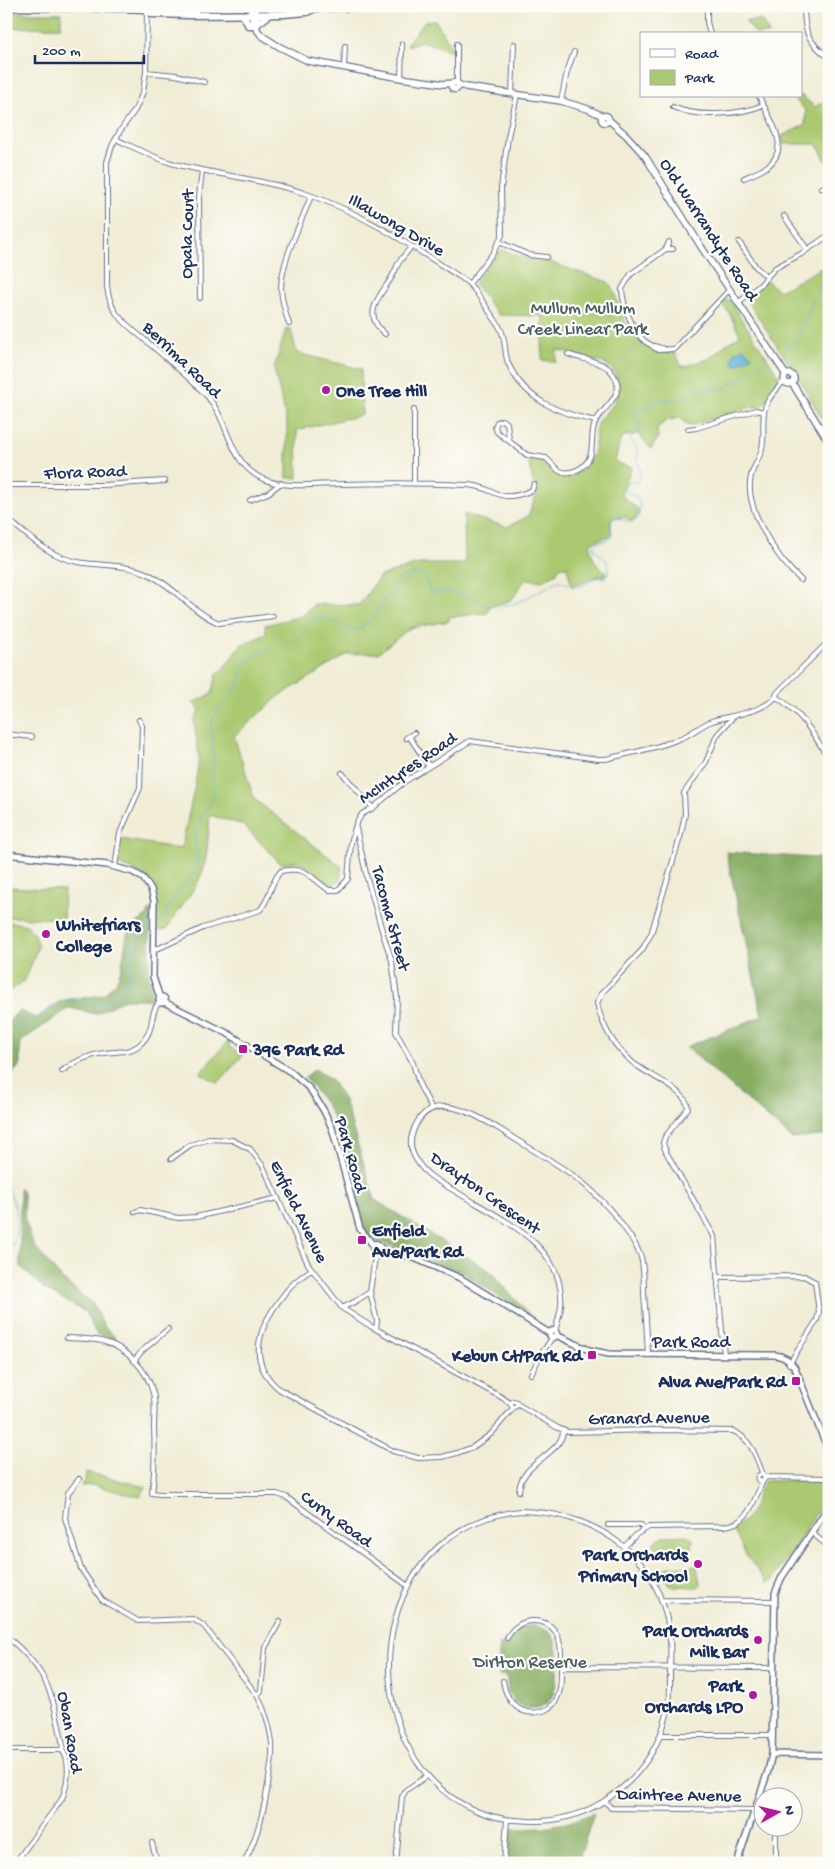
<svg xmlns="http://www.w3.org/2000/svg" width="835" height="1869" viewBox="0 0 835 1869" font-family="'Gochi Hand',sans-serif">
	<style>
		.green { fill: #aac970; stroke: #627c67 }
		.forest { fill: #87ad62; stroke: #516e60 }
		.water { fill: #5eb2da; stroke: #3c709c }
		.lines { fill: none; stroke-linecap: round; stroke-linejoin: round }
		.stream { stroke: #5eb2da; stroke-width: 1 }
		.minor-casing { stroke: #667188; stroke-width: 6 }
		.tertiary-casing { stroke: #667188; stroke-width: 8 }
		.secondary-casing { stroke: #667188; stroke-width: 8 }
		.primary-casing { stroke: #667188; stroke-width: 9 }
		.minor { stroke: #fff; stroke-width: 4 }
		.tertiary { stroke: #fff; stroke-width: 5 }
		.secondary { stroke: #fff; stroke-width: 5.5 }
		.primary { stroke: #fff; stroke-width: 6 }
		.poi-dot { fill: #b5179e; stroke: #fdfcf7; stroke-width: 2 }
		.labels { text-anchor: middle; stroke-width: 4.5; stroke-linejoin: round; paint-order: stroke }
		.street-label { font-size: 18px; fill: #1b2f5e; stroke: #fdfcf7 }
		.park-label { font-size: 18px; fill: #465d63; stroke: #fdfcf7 }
		.poi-label { font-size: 18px; font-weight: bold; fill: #1b2f5e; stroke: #fdfcf7; text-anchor: end }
	</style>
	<rect width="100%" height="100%" fill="#fdfcf7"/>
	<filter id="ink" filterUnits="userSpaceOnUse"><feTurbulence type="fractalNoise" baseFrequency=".02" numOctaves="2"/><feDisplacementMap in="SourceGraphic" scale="10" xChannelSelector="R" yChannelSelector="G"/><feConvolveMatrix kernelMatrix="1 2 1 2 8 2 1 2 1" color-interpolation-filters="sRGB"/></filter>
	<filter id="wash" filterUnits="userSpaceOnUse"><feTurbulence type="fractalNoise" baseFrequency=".0096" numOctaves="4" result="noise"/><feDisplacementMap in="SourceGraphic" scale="20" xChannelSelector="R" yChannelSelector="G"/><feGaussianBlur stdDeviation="1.12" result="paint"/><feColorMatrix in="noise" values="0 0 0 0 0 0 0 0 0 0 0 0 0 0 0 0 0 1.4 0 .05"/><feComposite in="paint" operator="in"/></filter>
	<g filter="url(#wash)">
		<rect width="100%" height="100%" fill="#f0ecd5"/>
		<path class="green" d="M7,13H61V27L7,28Z
			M435,20L450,44L453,51L421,41L408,46V42L425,21Z
			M745,21H762L769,34H756Z
			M801,95L815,107L829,98V162L827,163L817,144H783L782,136L805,125L806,111L792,96H801Z
			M503,250L525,258L546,261L608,282C617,291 615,300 620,310C628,331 649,358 674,351L682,367L709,359L725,345L740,335L729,313L720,302L725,300H729L779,376C779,384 767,402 760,407H751L693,425L686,424L681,418L668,420L657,428L658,438L651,449L638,434L624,436L620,441L615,461L618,464L632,467L621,493L623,497L639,510C639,516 637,518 632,522L625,517L612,518L610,522L612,535L592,542L590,545C591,555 596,568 606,571L605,576H598L572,587L567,567L563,566L558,568L557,573L542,581L527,579C519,585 519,593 513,598C507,604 497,603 490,606L487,613L449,617V621L410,628L378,653L348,654L278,697L234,736L254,799L342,867L340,881L331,886L298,861L281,864L243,825L210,815C208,830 208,859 202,873C194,892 178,910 167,929L156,931C158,897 158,876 120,865L118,863L121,839L181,849L195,785L199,758L194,720L200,710L193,703L212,694L217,674L222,670L241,645L266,634L265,625L302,616L314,604L359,605L380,576L418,564H465L464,514L507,527L528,516L537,494L536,483L533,482L528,460L541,461C548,465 551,473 559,475C578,480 594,461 595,444C596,437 594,432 597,425C600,415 611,410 615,401C621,388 619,371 605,364C599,361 593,361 587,359C577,355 568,352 557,350L556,362L542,360L543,316L498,315L475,284V281L499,252Z
			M829,264V431L800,380L746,299L766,280L779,291Z
			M286,329L291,330L297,353L361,369L362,415L297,430L298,478H287V423L274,369Z
			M9,887L64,890L63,919L8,917Z
			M6,921L27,925L36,937L38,946L26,979L15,988L6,992Z
			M228,1041L230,1042L229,1047L243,1055L218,1083L200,1073Z
			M86,1472L146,1487L140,1497L92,1485L81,1486L85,1481Z
			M827,1480L829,1487L827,1497L772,1581L768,1584L746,1555L732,1527C760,1516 751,1498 765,1481Z
			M687,1535L693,1539L692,1549L689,1553H658L654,1548V1542L663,1536Z
			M697,1566L700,1584L698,1587L671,1586L662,1570L669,1567Z"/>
		<path class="forest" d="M726,852L829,859V1135L792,1139L686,1047L762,1016Z
			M151,910L149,975L153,999L151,1004L149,999H125L96,1014L69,1008L20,1042V1065L6,1081V1025L19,1010L36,1018L60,1001L103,995L116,982L121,970L128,929L148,915V912Z
			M315,1069L331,1080L344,1100L375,1200L490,1271L534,1320L465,1274L402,1249L378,1242L368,1235L359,1215L335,1123L327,1106L305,1077Z
			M20,1187L23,1193L25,1220L34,1246L62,1279L93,1304L104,1326L119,1341L96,1334L85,1312L44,1289L20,1266Z
			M532,1625C541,1627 550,1630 554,1639C560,1651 559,1692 548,1702C537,1713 516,1709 509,1694C507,1689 507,1682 507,1675H499V1644L507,1646C512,1633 518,1627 532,1625Z
			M594,1813L578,1863H508L509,1833L513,1828L544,1827L566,1823Z"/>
		<path class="water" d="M743,348L752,356L735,366L732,358L736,352Z"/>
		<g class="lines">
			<path class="stream" d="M783,348L797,340L813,301L821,289V283L829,281
				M155,924C162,923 164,918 167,911C175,891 190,885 197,866C200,856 195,845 195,835C194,829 209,804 214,798C213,781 212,766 213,749C213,736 208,728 214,716C220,706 230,699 236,690C241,681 240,669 247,662C259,649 280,646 295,639C301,637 304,631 307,625C317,608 338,624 350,631L363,627L372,618L384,600L396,590L400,577L413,574H421L427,582L430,592C436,594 445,591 453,592C460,594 468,596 475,600C479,601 482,604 485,605C510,612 537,592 557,581C565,581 573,588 581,586C591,583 591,576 603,578L608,574C611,560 602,557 594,549V545L598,542L610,539C613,532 609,523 614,517L629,522L636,520C640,514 642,503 636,497C634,494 628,493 625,491V485L629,482H637C643,475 639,468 637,459C637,455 638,451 636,447C633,443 631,443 630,437L639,432L641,427L634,417V412L652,406L657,401L684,398L692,391L725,388L766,361
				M6,1036L17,1028L36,1018L60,1001L77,997L98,1006L110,1000L121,991L129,974L131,954L138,931L151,925
				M6,1186C18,1204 24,1236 6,1252"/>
		</g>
	</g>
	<g filter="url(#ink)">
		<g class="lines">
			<g class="minor-casing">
				<path id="minor" d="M707,6V22L710,34
					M804,6C804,34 808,41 829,58
					M147,9L146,72L143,92L135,110L120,131L112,146L107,162V286C108,296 111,306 117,314C125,324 135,332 145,340C166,358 188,376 207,396C230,422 228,463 263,479C286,489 317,484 342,484C383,483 425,483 467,485C496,486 496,506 532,490L534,484
					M344,68L345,46
					M146,72L176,75L204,82
					M401,78L402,44
					M457,83V44
					M512,94L514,44
					M561,101L567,72L574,52
					M673,107C696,118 740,115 763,105
					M116,139C135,148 154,158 175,164C217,175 262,179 304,193C361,212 410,245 460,277C472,284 479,296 487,308C491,315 498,322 501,330C506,340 504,352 508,363C525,401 559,413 596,421
					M744,178C751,175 759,172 765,168C794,149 769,119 759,96
					M821,188H829
					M784,216L807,249
					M499,242L529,255L547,257
					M669,242L666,249H673
					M739,242L756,267L767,277
					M469,284L493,253L502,235L501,188L508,137L517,95
					M200,298L199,197L202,170
					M739,302L760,285L775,268L801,254L829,235
					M289,324C285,312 282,302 281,289C281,262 301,223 311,196
					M385,334C362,315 378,298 390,280C394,274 396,268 399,262C403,257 407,252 411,247
					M652,346L658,350L674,349L730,289
					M666,350C661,347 656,347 651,345C634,338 623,306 622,289L631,274L666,249
					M784,381C776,390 765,401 764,413C762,425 765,436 762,448C760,458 753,467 751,476C743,508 778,560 801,580
					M414,410V484
					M688,429L696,428L756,410L764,412
					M509,440L507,423L502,420L497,422L495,427L497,432L527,455L546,458L559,471C565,473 571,473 577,470C599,459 588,439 595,423C603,405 631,394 610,370C602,361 579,359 568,354
					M6,485H103L165,481
					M250,500L268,493L281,483
					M6,518C29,536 49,557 78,562C100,566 126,564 146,573C172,584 193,613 219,623L273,616
					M776,697C801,711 814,735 829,759
					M6,734L32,737
					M409,736L429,766
					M406,738L414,733
					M342,773L373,808
					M356,828L367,878L383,934L392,961L397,997L396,1032L413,1063L419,1084L432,1109
					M115,867L120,833L140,788L142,726L139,720
					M153,949L159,948L203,928L260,910C271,898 269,884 281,871C308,866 309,877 329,890H338L348,879L351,843L356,824L362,814L373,808L404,782L470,741L598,759H606C629,753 660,748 681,738C692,734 701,725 712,721C727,716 772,711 777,693L829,641
					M62,1071C75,1061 89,1055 104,1053C116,1051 128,1053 138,1046C157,1031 148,1013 159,1003
					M171,1159L190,1145L209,1139L232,1140L250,1149L263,1166L308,1264L342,1308L372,1327L503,1398L511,1404
					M135,1212L140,1210L178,1218L196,1217L278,1198
					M376,1250L370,1292L377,1321L376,1329
					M311,1270C305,1274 298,1279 293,1284C287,1289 283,1296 278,1302C257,1331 248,1363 279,1389L393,1451L418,1458L442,1457L457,1453L473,1447L491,1434L514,1407
					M717,1277L804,1276L815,1282L819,1312L817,1320L789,1364
					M342,1308L356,1301L370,1292
					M555,1332C557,1323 560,1315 561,1306C566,1244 498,1218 455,1191C441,1183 425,1175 417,1161C410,1150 409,1141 414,1129C431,1086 478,1116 504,1132C529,1149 557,1162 580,1181C594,1191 606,1205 617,1218C626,1230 636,1243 641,1257C644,1269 644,1282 644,1294C646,1315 647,1335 648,1355
					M67,1338C80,1339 93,1338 105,1342C127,1348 148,1371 153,1393C156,1404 154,1416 154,1427C155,1449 155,1471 152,1493L160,1494H277L286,1497L408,1586
					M724,1355L714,1236L666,1152L663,1143L665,1137L688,1108C688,1092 651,1076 639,1067C633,1064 629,1059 624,1054C611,1042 600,1020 597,1003L603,992L642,950L651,934L681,834L685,814L684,793L706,762L717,735L734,716
					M134,1361L142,1351L168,1329
					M531,1374L540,1356L552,1338
					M511 1404a3 3 0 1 1 6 0a3 3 0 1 1-6 0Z
					M517,1404L558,1428L568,1432L655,1430L733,1431C751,1438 757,1459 763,1475
					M757.5 1478a3.5 3.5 0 1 1 7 0a3.5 3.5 0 1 1-7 0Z
					M764,1477L829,1478
					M79,1479L68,1493L65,1518L81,1569L102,1600L138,1621L193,1619L204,1626L257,1695C265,1710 270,1726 272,1743C273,1755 271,1766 269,1778C265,1808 258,1836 244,1863
					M519,1491C520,1469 545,1459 557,1445C561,1441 562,1436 564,1431
					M520,1511C589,1512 651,1548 667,1619C671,1635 671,1650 670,1666C670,1684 671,1701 666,1718C651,1775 599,1819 539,1821C349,1828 336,1531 520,1511Z
					M608,1525H641L644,1529
					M812,1533L829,1547
					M624,1547L637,1534L649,1527L724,1526C749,1524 754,1500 763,1481
					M661,1600L774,1601
					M6,1636C49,1671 52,1693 63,1745L62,1750C72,1762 67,1786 62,1799L15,1863
					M561,1667L773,1668
					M503,1681C506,1701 520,1718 543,1711C563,1704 561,1682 561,1664C562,1643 559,1620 531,1621C519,1622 512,1629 507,1638
					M257,1695L261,1691L265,1648L280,1621
					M661,1735H773
					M6,1750H62
					M605,1801L611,1808L755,1810
					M776,1826V1863
					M152,1843L157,1863
					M396,1863L402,1797L406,1790L427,1776
					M504,1863L507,1820"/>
			</g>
			<g class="tertiary-casing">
				<path id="tertiary" d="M6,854L107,865L133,872L143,878L151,889L154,901L153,977L160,998
					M159 1000a3 3 0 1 1 6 0a3 3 0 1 1-6 0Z
					M164,1002L227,1033L291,1072L310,1089L324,1111L332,1128L360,1229L373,1245
					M372.5 1247a3.5 3.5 0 1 1 7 0a3.5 3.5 0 1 1-7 0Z
					M379,1248L412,1257L460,1278L549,1333
					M549.5 1334a3.5 3.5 0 1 1 7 0a3.5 3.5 0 1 1-7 0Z
					M556,1335L589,1350L609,1354L775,1355C784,1356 790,1360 795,1368L829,1452
					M772,1754L829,1755
					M737,1863L768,1771L772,1754L775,1593L782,1577L829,1506"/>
			</g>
			<g class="secondary-casing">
				<path id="secondary" d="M190,6V15
					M195,6L196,15
					M251,6L253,24L261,35L278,46L308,61L401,78L444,84L453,83
					M255,6L257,26
					M451.5 86a3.5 3.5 0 1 1 7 0a3.5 3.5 0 1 1-7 0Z
					M459,85L466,87L561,101L588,109L603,116
					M601.5 119a3.5 3.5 0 1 1 7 0a3.5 3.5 0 1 1-7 0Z
					M609,120L627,136L645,156L700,245L786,375
					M784 379a5 5 0 1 1 10 0a5 5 0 1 1-10 0Z
					M792,383L829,442"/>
			</g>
			<g class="primary-casing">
				<path id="primary" d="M308,6L315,8L394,6
					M6,7L116,8L147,9L152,14L190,15L283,14L307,12L315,8
					M243,15L249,26H253
					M257,24L269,15"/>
			</g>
			<use href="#minor" class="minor"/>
			<use href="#tertiary" class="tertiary"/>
			<use href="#secondary" class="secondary"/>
			<use href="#primary" class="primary"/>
		</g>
	</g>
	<g class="poi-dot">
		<circle cx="326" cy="390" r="5"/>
		<circle cx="46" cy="934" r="5"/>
		<rect x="238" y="1044" width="10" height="10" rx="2.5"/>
		<rect x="357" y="1235" width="10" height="10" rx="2.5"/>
		<rect x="587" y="1350" width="10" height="10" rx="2.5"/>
		<rect x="791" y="1376" width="10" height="10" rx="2.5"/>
		<circle cx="698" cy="1564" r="5"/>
		<circle cx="758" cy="1640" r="5"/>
		<circle cx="753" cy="1695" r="5"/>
	</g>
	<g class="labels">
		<g class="street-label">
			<text transform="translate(397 224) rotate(30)" y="6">Illawong Drive</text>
			<text transform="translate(710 229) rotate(57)" y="6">Old Warrandyte Road</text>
			<text transform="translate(186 234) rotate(-89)" y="6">Opala Court</text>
			<text transform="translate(183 359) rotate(44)" y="6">Berrima Road</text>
			<text transform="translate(85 471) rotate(-2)" y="6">Flora Road</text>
			<text transform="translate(407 767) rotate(-34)" y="6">McIntyres Road</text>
			<text transform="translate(392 918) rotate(75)" y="6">Tacoma Street</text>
			<text transform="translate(352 1154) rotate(74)" y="6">Park Road</text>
			<text transform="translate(486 1192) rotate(35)" y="6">Drayton Crescent</text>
			<text transform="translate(300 1211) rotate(64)" y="6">Enfield Avenue</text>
			<text x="691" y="1347">Park Road</text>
			<text transform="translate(649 1417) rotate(-1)" y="6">Granard Avenue</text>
			<text transform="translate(337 1518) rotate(36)" y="6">Curry Road</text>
			<text transform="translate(71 1732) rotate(80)" y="6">Oban Road</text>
			<text transform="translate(679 1794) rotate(1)" y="6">Daintree Avenue</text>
		</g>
		<g class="park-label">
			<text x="583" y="313">Mullum Mullum<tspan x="583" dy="21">Creek Linear Park</tspan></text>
			<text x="530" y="1667">Dirlton Reserve</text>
		</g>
		<g class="poi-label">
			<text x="336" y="396" text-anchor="start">One Tree Hill</text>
			<text x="56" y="930" text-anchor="start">Whitefriars<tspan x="56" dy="21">College</tspan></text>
			<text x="253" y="1055" text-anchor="start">396 Park Rd</text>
			<text x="372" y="1236" text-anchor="start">Enfield<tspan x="372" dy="21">Ave/Park Rd</tspan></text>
			<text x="582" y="1361">Kebun Ct/Park Rd</text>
			<text x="786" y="1387">Alva Ave/Park Rd</text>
			<text x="688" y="1560">Park Orchards<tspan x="688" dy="21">Primary School</tspan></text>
			<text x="748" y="1636">Park Orchards<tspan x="748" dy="21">Milk Bar</tspan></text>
			<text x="743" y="1691">Park<tspan x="743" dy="21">Orchards LPO</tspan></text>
		</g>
	</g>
	<rect width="835" height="1869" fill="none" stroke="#fdfcf7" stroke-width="25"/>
	<rect x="640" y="32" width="162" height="65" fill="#fdfcf7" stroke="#a3aaba"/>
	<rect x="650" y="49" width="25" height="8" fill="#ffffff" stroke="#a3aaba"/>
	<text x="685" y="58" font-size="15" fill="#1b2f5e">Road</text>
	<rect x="650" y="70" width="25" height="15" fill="#aac970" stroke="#a3aaba"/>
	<text x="685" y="82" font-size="15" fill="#1b2f5e">Park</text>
	<g transform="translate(778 1812) rotate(82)"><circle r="24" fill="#fdfcf7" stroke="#a3aaba"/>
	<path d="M0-4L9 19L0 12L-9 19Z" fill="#b5179e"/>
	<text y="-8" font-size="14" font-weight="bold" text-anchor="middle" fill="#1b2f5e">N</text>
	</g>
	<path d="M35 55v8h109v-8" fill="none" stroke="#1b2f5e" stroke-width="2.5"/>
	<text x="42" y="55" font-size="15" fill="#1b2f5e" stroke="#fdfcf7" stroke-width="4" paint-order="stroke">200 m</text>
</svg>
